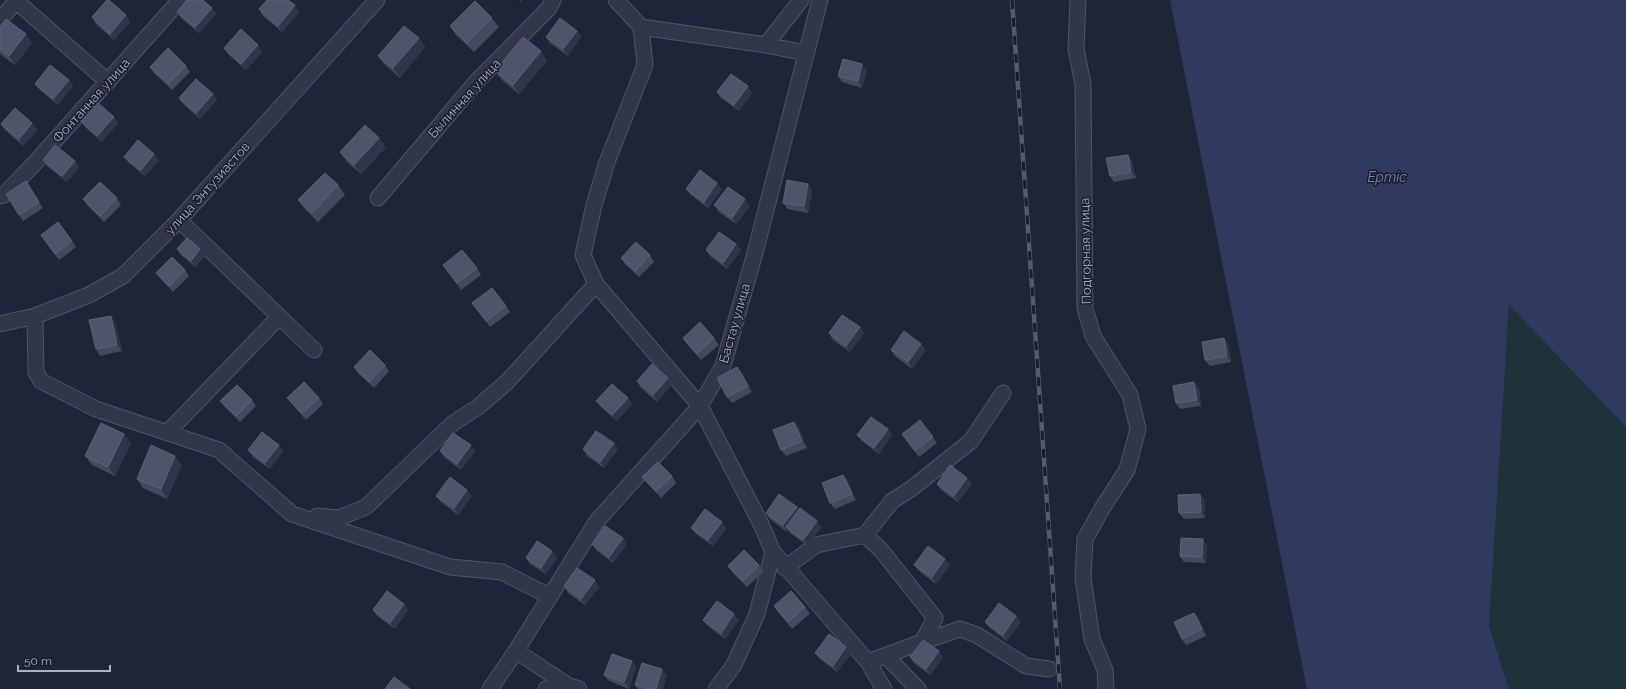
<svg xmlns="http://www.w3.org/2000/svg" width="1626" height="689" viewBox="0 0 1626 689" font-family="Raleway,sans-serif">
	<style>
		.green { fill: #213139 }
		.water { fill: #2f3a5e }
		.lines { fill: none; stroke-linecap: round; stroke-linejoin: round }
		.minor-casing { stroke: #505466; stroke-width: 17 }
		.minor { stroke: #323748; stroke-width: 15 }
		.rail-casing { stroke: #545a6f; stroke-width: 4.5 }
		.rail { stroke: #181d2c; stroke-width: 3; stroke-dasharray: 9; stroke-linecap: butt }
		.wall { fill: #424a60 }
		.shaded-wall { fill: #2f364b }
		.building { fill: #4d556b; stroke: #5c6379 }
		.labels { text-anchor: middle; stroke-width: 3; stroke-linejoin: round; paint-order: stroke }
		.street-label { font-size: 13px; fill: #acb1c5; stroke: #181d2c }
		.water-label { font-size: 14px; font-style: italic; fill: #7a88b3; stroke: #181d2c }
	</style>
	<rect width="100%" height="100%" fill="#1f2538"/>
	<path class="green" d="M1509,305L1626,427V689H1509L1489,626Z"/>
	<path class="water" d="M1170,0H1626V427L1509,305L1489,626L1509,689H1307Z"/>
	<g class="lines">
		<g class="minor-casing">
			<path id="minor" d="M15,0L108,82
				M616,0L641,27L645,65L607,162L594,205L583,255L596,284L700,406L761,524L773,552L868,662L884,689
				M1078,0L1076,49L1083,84L1085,308L1093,336L1130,395L1138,429L1127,470L1103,507L1085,539L1083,578L1092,639L1105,670L1106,689
				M0,20L17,0
				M641,27L766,45L801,0
				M766,45L806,53
				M0,196L4,195L34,164L180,0
				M378,198L476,82L549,8L553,0
				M179,220L314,350
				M35,316L36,372L41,381L96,409L219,450L292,514L450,567L502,572L549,596
				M0,324L35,316L89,295L123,276L179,220L377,0
				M167,433L278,318
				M317,516L339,518L366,507L452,424L478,407L507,382L596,284
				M865,535L881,550L935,618L922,642L868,662
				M785,568L816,545L865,535L892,501L911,489L971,441L1003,393
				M922,642L960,629L977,635L1026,666L1049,669
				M516,651L569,686L579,689
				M886,656L918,689
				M490,689L516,651L597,521L700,406L723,366L755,253L820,0
				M546,689L569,686
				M716,689L734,665L757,614L773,552"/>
		</g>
		<use href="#minor" class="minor"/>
		<g class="rail-casing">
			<path id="rail" d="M1012,0L1060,689"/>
		</g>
		<use href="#rail" class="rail"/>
	</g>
	<path class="wall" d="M295,5L299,12L282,32L263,16L259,9Z
		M212,8L216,14L199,33L181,18L177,12Z
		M126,15L130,22L114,40L96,24L92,17Z
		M492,18L499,27L474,52L456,35L450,26Z
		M0,27L32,43L15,65L0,54Z
		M577,31L581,37L568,56L550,43L546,37Z
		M419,38L425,47L400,78L385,65L378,56Z
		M258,45L262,52L246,70L228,54L224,48Z
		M547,61L519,94L502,80L495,71Z
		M186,66L190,72L172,90L154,73L150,67Z
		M867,70L862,88L842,82L838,76Z
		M69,80L73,86L58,105L40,90L35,84Z
		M717,92L752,93L739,111L721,98Z
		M213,94L217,100L200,119L183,104L179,98Z
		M114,117L118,123L102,142L85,127L81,121Z
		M32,123L37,130L23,146L5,130L1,124Z
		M386,147L361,174L347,162L340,152Z
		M1128,155L1132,161L1136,178L1114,182L1110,176Z
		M124,157L159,160L145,176L129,163Z
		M43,160L79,167L67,182L47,166Z
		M808,184L812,190L808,213L787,209L783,203Z
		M338,185L345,195L318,222L305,209L298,200Z
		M30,188L43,208L23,221L19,215Z
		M686,189H722L708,208L691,195Z
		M117,198L121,205L104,222L87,205L83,199Z
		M714,205L750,206L736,224L719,212Z
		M41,235L72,241L76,247L59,260Z
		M736,244L741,250L727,269L710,256L706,250Z
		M177,249H200L205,256L195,267L181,255Z
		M650,255L654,262L639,277L625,264L621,258Z
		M443,265L477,268L481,275L461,290Z
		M185,270L189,276L173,292L161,279L156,273Z
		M472,303L506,306L510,312L490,327Z
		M115,322L122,351L100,356L96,349Z
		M860,327L864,333L850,352L833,340L829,333Z
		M683,338H714L719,345L701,360L687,344Z
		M1224,338L1228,344L1231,362L1210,366L1205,360Z
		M891,350H926L912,369L895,356Z
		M385,365L389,371L374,388L358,373L354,367Z
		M737,367L742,373L752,392L732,403L727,397Z
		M668,378L672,384L657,402L641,388L637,381Z
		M1199,388L1201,406L1180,409L1176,403Z
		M287,398H319L323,404L306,420L292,404Z
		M628,398L632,404L617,421L601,407L596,401Z
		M252,400L256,406L240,422L225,407L220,401Z
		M920,420L937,443L919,457L906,440Z
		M794,422L799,428L807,448L786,456L781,450Z
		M888,429L892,435L879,454L862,441L857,435Z
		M124,434L131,443L115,476L92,465L85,456Z
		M614,443L618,449L604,468L587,456L583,449Z
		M248,450L283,451L270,469L253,457Z
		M440,451H475L461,470L444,457Z
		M182,465L167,499L143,488L137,479Z
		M843,475L848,481L856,500L835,509L830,503Z
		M672,476L676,483L661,498L647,483L642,477Z
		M937,484H972L958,502L941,490Z
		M1200,494L1205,500V518L1184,519L1179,513Z
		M436,496H472L458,515L441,502Z
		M797,507L799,510L821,527L808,546L790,533L788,530L787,532L770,519L766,513Z
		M691,528H726L713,546L696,534Z
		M592,544H627L613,563L596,550Z
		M1207,545L1206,563L1184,562L1180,556Z
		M552,551L557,558L546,574L530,564L526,558Z
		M759,565L764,571L747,587L732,572L728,566Z
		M914,565H950L936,584L919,571Z
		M564,586L599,587L585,605L568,593Z
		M404,604L408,610L395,629L377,616L373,610Z
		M774,606L805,607L810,614L792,629L778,612Z
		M1194,613L1199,619L1206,636L1186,645L1182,639Z
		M1016,616L1021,622L1007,641L990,628L985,622Z
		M703,620H739L725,639L708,626Z
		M846,647L851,654L837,672L820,659L815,653Z
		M939,651L943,658L930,675L914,663L910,657Z
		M632,661L636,667L629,689L609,681L604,675Z
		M667,675L663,689H638L635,685Z"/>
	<path class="shaded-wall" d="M519,0H523L521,3Z
		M295,5L299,12L282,32L278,26Z
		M212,8L216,14L199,33L195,27Z
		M126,15L130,22L114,40L110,34Z
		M577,31L581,37L568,56L563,49Z
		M26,34L32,43L15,65L9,56Z
		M419,38L425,47L400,78L393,68Z
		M258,45L262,52L246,70L241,64Z
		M541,51L547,61L519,94L513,85Z
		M862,64L867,70L862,88L858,81Z
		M69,80L73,86L58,105L53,99Z
		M748,86L752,93L739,111L734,105Z
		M213,94L217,100L200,119L196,113Z
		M114,117L118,123L102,142L97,136Z
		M32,123L37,130L23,146L19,139Z
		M379,138L386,147L361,174L354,165Z
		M154,154L159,160L145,176L141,170Z
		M1128,155L1132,161L1136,178L1131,172Z
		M75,161L79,167L67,182L62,176Z
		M717,183L722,189L708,208L704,202Z
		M808,184L812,190L808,213L804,206Z
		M745,199L750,206L736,224L732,218Z
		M736,244L741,250L727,269L723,263Z
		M200,249L205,256L195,267L191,261Z
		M111,316L115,322L122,351L117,345Z
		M860,327L864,333L850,352L846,346Z
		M1224,338L1228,344L1231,362L1227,356Z
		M921,344L926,350L912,369L908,362Z
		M737,367L742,373L752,392L748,386Z
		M668,378L672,384L657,402L653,395Z
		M1194,382L1199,388L1201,406L1197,400Z
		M628,398L632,404L617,421L612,415Z
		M794,422L799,428L807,448L802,441Z
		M888,429L892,435L879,454L874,448Z
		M124,434L131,443L115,476L108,467Z
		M614,443L618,449L604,468L600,462Z
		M279,445L283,451L270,469L265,463Z
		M471,445L475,451L461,470L457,464Z
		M175,456L182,465L167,499L161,489Z
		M843,475L848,481L856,500L852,494Z
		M967,478L972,484L958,502L954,496Z
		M467,490L472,496L458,515L454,508Z
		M1200,494L1205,500V518L1201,512Z
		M797,507L801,513L786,527L788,530L787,532L783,525Z
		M817,521L821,527L808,546L803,540Z
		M722,522L726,528L713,546L708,540Z
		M623,538L627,544L613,563L609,557Z
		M1203,539L1207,545L1206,563L1202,557Z
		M552,551L557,558L546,574L541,568Z
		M945,559L950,565L936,584L932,577Z
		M595,580L599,587L585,605L581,599Z
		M404,604L408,610L395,629L390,623Z
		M1194,613L1199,619L1206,636L1202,629Z
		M734,614L739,620L725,639L721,633Z
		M1016,616L1021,622L1007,641L1003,635Z
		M846,647L851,654L837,672L833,666Z
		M939,651L943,658L930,675L926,669Z
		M632,661L636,667L629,689L624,682Z
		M662,669L667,675L663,689H656Z"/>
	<path class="building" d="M107,0H109L126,15L110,34L92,17Z
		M187,0H203L212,8L195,27L177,12Z
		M267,0H288L295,5L278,26L259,9Z
		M475,1L492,18L467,43L450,26Z
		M560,18L577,31L563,49L546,37Z
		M6,19L26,34L9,56L0,49V27Z
		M404,26L419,38L393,68L378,56Z
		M241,29L258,45L241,64L224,48Z
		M523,37L541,51L513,85L495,71Z
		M168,48L186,66L168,84L150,67Z
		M843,59L862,64L858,81L838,76Z
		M50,65L69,80L53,99L35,84Z
		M731,74L748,86L734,105L717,92Z
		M196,79L213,94L196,113L179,98Z
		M97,102L114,117L97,136L81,121Z
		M15,108L32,123L19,139L1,124Z
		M365,125L379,138L354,165L340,152Z
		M138,140L154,154L141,170L124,157Z
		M55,145L75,161L62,176L43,160Z
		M1128,155L1131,172L1110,176L1106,158Z
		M700,170L717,183L704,202L686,189Z
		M325,173L338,185L312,213L298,200Z
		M787,180L808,184L804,206L783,203Z
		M26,181L39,202L19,215L6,194Z
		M100,182L117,198L100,216L83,199Z
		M728,187L745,199L732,218L714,205Z
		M58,222L72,241L55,254L41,235Z
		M719,232L736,244L723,263L706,250Z
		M187,238L200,249L191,261L177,249Z
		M636,242L650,255L635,271L621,258Z
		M462,250L477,268L457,283L443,265Z
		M172,257L185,270L169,286L156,273Z
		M492,288L506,306L486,321L472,303Z
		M842,315L860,327L846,346L829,333Z
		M111,316L117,345L96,349L89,320Z
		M700,322L714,338L697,354L683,338Z
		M904,331L921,344L908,362L891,350Z
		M1224,338L1227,356L1205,360L1202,342Z
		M370,350L385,365L369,382L354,367Z
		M652,364L668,378L653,395L637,381Z
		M737,367L748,386L727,397L717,378Z
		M304,382L319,398L302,413L287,398Z
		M1194,382L1197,400L1176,403L1173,386Z
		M612,384L628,398L612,415L596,401Z
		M237,385L252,400L236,416L220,401Z
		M871,417L888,429L874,448L857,435Z
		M920,420L933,437L915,451L902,434Z
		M794,422L802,441L781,450L773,430Z
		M101,423L124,434L108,467L85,456Z
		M596,431L614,443L600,462L583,449Z
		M262,432L279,445L265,463L248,450Z
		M453,433L471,445L457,464L440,451Z
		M151,445L175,456L161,489L137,479Z
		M658,462L672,476L656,491L642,477Z
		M950,465L967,478L954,496L937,484Z
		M843,475L852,494L830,503L822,483Z
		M450,477L467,490L454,508L436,496Z
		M779,494L797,507L783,525L766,513Z
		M1200,494L1201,512L1179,513L1178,495Z
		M800,508L817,521L803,540L786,527Z
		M705,509L722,522L708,540L691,528Z
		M605,526L623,538L609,557L592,544Z
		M1181,538L1203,539L1202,557L1180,556Z
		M537,541L552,551L541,568L526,558Z
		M928,546L945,559L932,577L914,565Z
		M744,550L759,565L743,581L728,566Z
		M577,568L595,580L581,599L564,586Z
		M387,591L404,604L390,623L373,610Z
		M791,591L805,607L788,622L774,606Z
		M717,601L734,614L721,633L703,620Z
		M999,603L1016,616L1003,635L985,622Z
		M1194,613L1202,629L1182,639L1174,622Z
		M829,634L846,647L833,666L815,653Z
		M923,640L939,651L926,669L910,657Z
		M612,654L632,661L624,682L604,675Z
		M642,663L662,669L656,689H648L635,685Z
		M394,677L410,689H385Z"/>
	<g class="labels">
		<g class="street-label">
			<text transform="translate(464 98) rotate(-48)" y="5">Былинная улица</text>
			<text transform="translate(91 100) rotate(-48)" y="5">Фонтанная улица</text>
			<text transform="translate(207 188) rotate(-48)" y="5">улица Энтузиастов</text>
			<text transform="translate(1085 251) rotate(-91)" y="5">Подгорная улица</text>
			<text transform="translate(734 323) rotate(-74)" y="5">Бастау улица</text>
		</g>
		<g class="water-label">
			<text x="1387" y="182">Ертіс</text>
		</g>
	</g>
	<path d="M18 665v6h92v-6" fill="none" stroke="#acb1c5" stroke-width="2"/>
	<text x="24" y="665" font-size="12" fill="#acb1c5" stroke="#181d2c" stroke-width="3" paint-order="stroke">50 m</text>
</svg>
